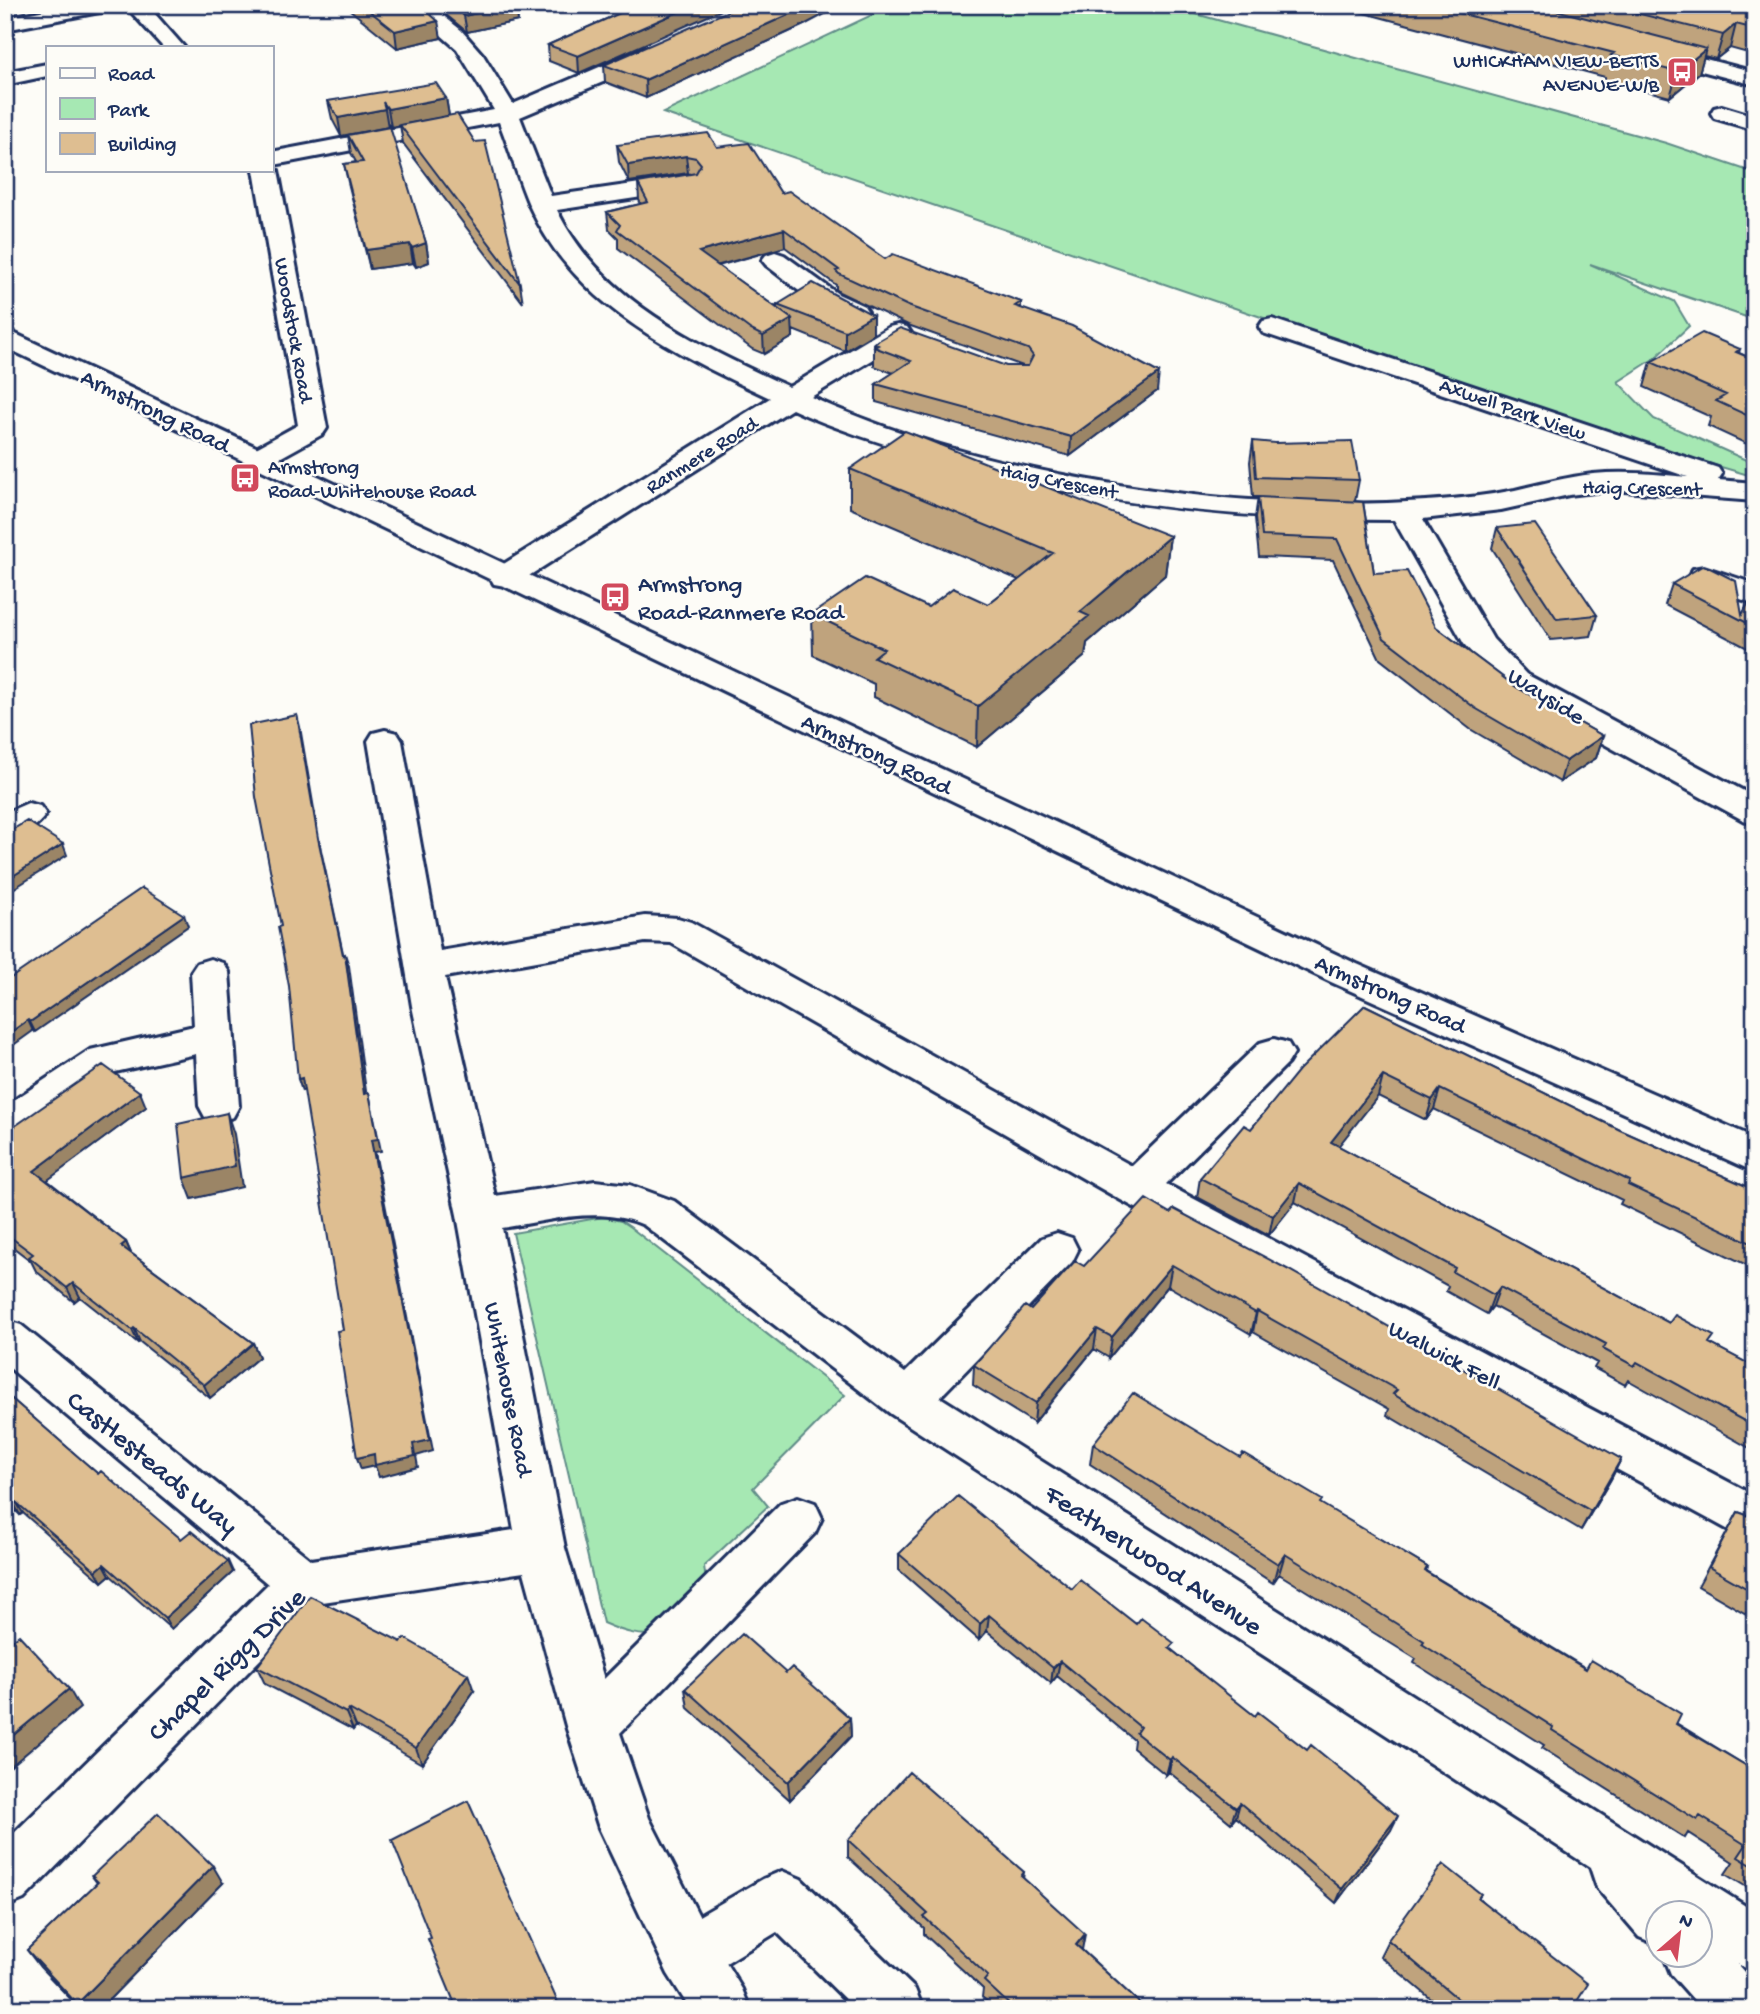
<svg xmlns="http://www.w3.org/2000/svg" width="1760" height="2014" viewBox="0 0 1760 2014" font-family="'Gochi Hand',sans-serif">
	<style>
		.green { fill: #a6e8b3; stroke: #608c88; stroke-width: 2 }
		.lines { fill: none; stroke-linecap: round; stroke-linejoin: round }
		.minor-casing { stroke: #1b2f5e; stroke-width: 6 }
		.tertiary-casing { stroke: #1b2f5e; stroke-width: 6 }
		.secondary-casing { stroke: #1b2f5e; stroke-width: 6 }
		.minor { fill: #fdfcf7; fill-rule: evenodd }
		.tertiary { fill: #fdfcf7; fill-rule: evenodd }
		.secondary { fill: #fdfcf7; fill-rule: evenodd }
		.wall { fill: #bfa37d; stroke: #1b2f5e; stroke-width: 2 }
		.shaded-wall { fill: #9b8566; stroke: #1b2f5e; stroke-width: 2 }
		.building { fill: #debe91; stroke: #1b2f5e; stroke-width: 2 }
		.labels { text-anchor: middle; stroke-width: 5; stroke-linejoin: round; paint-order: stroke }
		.far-poi-label { font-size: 21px; fill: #1b2f5e; stroke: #fdfcf7; text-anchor: end }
		.far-street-label { font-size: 21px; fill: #1b2f5e; stroke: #fdfcf7 }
		.street-label { font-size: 24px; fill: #1b2f5e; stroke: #fdfcf7 }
		.poi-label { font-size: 24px; fill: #1b2f5e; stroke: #fdfcf7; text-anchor: start }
		.near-street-label { font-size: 28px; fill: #1b2f5e; stroke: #fdfcf7 }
	</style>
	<rect width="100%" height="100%" fill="#fdfcf7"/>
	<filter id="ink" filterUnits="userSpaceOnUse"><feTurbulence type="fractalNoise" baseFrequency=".0143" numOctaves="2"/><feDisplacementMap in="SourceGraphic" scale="14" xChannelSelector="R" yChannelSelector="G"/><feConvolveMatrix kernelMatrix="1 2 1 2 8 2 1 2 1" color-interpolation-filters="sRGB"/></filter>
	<g filter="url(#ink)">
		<path class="green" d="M893,5H1163L1666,143L1755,173V320L1590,264L1674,301L1689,326L1655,358L1618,382L1654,419L1755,464V477L1653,447L1264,318L663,113Z
			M603,1217L621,1221L630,1227L845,1395L753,1488L768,1506L704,1566L707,1589C667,1629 662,1649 603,1623L513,1233Z"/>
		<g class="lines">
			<g class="minor-casing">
				<path id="minor" d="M71,5H115L112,9L105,11L5,30V18Z
					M125,5H147L184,47H163Z
					M407,5H430L461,30L483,55L513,104L644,48H660L663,53L660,58L520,117L551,196L688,176L696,178L700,183L696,188L688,190L557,210C602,302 700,346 789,387L889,327L898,325L907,327L911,333L907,339L811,397C986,477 1235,514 1426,501C1456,499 1486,496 1515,490C1541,484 1566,477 1593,474C1624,471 1656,474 1688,477L1263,333L1259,327L1263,321L1272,319L1718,468L1722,474L1718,480L1755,483V501L1611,490L1569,495L1501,510L1423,519L1493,639L1526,674L1755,797V823L1743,820L1502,688L1464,644L1394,520C1233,520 1076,503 922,456C878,442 833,428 792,409L516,584L505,586L494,584L490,577L494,570L770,398C676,354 575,306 530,207C519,182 510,150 499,122L274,165L278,170L327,428L323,434L267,465L257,468L247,465L243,459L247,453L298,425L254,170H271V152L494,110L457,49Z
					M47,64V76L5,85V72Z
					M1722,106L1755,116V130L1714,118L1711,113L1714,108Z
					M775,252L784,255L838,294L864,306L868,312L864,318C835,325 789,282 766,265L762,260L766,255Z
					M1704,567L1755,584V604L1693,583L1689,576L1693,569Z
					M385,730L397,733L402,741L440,951L645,916L678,918L691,922L1132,1166L1260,1043L1274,1039L1288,1043L1294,1053L1288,1063L1166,1184L1755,1496V1541L1738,1535L1121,1200L671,943L645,942L445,977L495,1196L595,1181L630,1185L674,1201L905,1373L1042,1238L1057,1233L1072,1238L1078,1250L1072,1262L940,1397L1755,1912V1972L1737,1964L1755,1984V2009H1702L1671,1974L1663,1954H1700V1912H1658V1945L1639,1937L1597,1888L1590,1867L891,1414L644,1225C598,1205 549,1221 502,1228L565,1548L604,1679L781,1503L798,1497L815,1503L822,1518L815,1533L620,1733L649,1818L699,1916L763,1879L782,1871L801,1879L915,1989L923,2009H855L777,1932L726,1963L742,1989L750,2009H690L668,1974L599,1828L566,1726L524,1572L316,1603L24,1899L5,1907V1842L268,1584L5,1364V1320L21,1325L311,1560L514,1530L457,1215L412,1006L368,741L373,733Z
					M28,803L40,806L46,814C37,828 21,836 5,841V813Z
					M210,959L223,963L229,972L239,1106L233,1117L219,1121L205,1117L199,1106L196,1054L115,1072L19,1138L5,1142V1106L90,1050L194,1026L191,972L197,963Z"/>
			</g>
			<g class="tertiary-casing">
				<path id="tertiary" d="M5,329L1357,964L1755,1138V1172L1331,982L5,347Z"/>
			</g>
			<g class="secondary-casing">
				<path id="secondary" d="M1652,45L1755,72V85L1644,56L1641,51L1644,46Z"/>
			</g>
			<use href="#minor" class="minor"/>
			<use href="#tertiary" class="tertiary"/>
			<use href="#secondary" class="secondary"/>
		</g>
		<path class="wall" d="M344,5H420L441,38L397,48Z
			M434,5H516L518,21L467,32Z
			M638,5L579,73L549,61L548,45Z
			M1334,5H1755V55L1730,48L1716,59L1704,56L1699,73L1670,97L1605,80V77Z
			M806,24L646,98L605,82L604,65Z
			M446,98L449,116L520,284L523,303L403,143L400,125L391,127L387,122L426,243L429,262L416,267L413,263L370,269L348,182L344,164L356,162L351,153L348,135L341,136L332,119L328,101Z
			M617,145L717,147L781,193L885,259L1021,302V308L1157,391L1070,456L876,402V384L893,373L874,366V343L1006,366H1023L908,325L839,292L836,289V285L785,247L718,266L777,308V305L873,315V334L845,351L793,330V337L764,354L752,349L618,248V238L609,229L607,212L641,204L639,200L638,183L690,174L688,173L629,182L619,162Z
			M1740,349L1739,353L1755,360V444L1751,446L1708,426L1711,417L1644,387L1651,362Z
			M1253,441L1359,480L1355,501L1363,502L1374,573L1436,627L1516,687L1603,736L1596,758L1560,782L1470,729L1380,659L1333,560L1259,557L1255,518L1258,497H1253L1250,462Z
			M850,469L1170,536L1165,575L1087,643L1085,656L977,747L874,697V684L813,655L812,614L988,604L1019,580L850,508Z
			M1497,528L1597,615L1591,636L1551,640L1492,548Z
			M1672,584L1742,615L1755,591V652L1665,605Z
			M1365,1005L1620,1130L1755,1190V1269L1620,1204L1622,1200L1434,1109L1426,1120L1378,1096L1338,1146L1669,1323L1755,1367V1451L1628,1380L1625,1385L1594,1368L1597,1363L1493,1306L1487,1314L1446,1291L1448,1286L1295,1202L1269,1235L1197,1197L1200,1178L1251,1129Z
			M146,1107L47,1180L126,1242L131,1253L253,1343L259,1357L210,1398L140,1342L138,1343L80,1297L74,1302L36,1271L31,1261L5,1241V1133Z
			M1170,1213L1621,1459L1611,1479L1581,1530L1387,1415L1389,1409L1253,1332L1251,1334L1168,1286L1109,1358L1094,1349L1034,1423L973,1385L974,1365L1031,1310L1084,1266Z
			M5,1393L98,1474L181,1539L233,1572L171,1629L110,1575L102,1582L23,1513L20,1515L5,1501Z
			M1093,1444L1240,1457L1427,1567L1426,1571L1755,1771V1892L1725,1874L1733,1862L1688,1833L1685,1838L1542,1748L1544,1745L1414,1663L1416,1659L1279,1574L1273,1583L1090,1464Z
			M1738,1512L1755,1518V1619L1698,1586Z
			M899,1554L1072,1589L1136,1624L1172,1650L1391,1830L1336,1903L1236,1817L1231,1823L1169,1772L1166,1775L1133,1748L1134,1740L1057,1676L1051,1683L987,1631L979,1640L899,1570Z
			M257,1667L474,1691L422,1764L356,1726L353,1730L265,1684Z
			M786,1673L850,1718L851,1736L790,1800L688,1708L685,1689Z
			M848,1840L1024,1872L1023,1879L1082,1950L1146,2009H995L982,1997L983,1989L924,1934V1928L848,1857Z
			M92,1876L223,1883L100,2009H80L40,1967L27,1950L97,1883Z
			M1479,1898L1572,2009H1443L1380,1956L1388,1940Z"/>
		<path class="shaded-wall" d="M512,5H516L518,21L467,32L464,16Z
			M694,5H733L579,73L578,56Z
			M810,5H842L806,24L646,98L645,80Z
			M438,21L441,38L397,48L395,31Z
			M1736,24L1730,48L1716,59L1723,35Z
			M1706,49L1699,73L1670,97L1677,72Z
			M446,98L449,116L391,127L388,109Z
			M385,109L388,127L341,136L338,118Z
			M686,156L688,173L629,182L628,165Z
			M784,229L785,247L701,270L699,252Z
			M426,243L429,262L416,267L412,248Z
			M410,244L413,263L370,269L366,250Z
			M873,315V334L845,351V331Z
			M792,319L793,337L764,354L763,336Z
			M1159,373L1157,391L1070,456L1071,437Z
			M1755,434V444L1751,446Z
			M1170,536L1165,575L1087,643L1085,656L977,747L978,706L1080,612Z
			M297,715L300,727L321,850L346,967L318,838Z
			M1603,736L1596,758L1560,782L1566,761Z
			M63,844L67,855L5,894V881Z
			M184,915L188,926L35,1032L30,1022Z
			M345,954L349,966L368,1106L364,1094Z
			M28,1020L33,1031L5,1051V1036Z
			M1383,1076L1378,1096L1326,1162L1331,1142Z
			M302,1078L306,1090L302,1091L298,1079Z
			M1440,1089L1434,1109L1426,1120L1432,1100Z
			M140,1092L146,1107L41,1185L34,1171Z
			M369,1093L381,1151L375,1152L433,1451L416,1456L418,1467L379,1477L375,1466L361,1469L357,1458L413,1444L371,1140Z
			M227,1113L234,1134L242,1187L192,1199L184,1178Z
			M1299,1183L1295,1202L1269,1235L1273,1216Z
			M126,1242L132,1256L121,1246Z
			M1172,1265L1168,1286L1109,1358L1112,1337Z
			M73,1283L80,1297L74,1302L67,1288Z
			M1500,1287L1493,1306L1487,1314L1494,1295Z
			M1257,1311L1253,1332L1251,1334L1256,1313Z
			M134,1328L140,1342L138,1343L132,1330Z
			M1097,1329L1094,1349L1034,1423L1036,1403Z
			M253,1343L259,1357L210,1398L204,1385Z
			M1621,1459L1611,1479L1581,1530L1591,1511Z
			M16,1502L23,1513L20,1515L14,1504Z
			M1285,1554L1279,1574L1273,1583L1278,1564Z
			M228,1561L233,1572L171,1629L165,1618Z
			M104,1564L110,1575L102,1582L96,1571Z
			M989,1615L987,1631L979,1640L980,1624Z
			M1060,1661L1057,1676L1051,1683L1053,1668Z
			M468,1674L474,1691L422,1764L416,1748Z
			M69,1689L80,1708L5,1771V1742Z
			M349,1709L356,1726L353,1730L346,1713Z
			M850,1718L851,1736L790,1800L788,1782Z
			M1172,1757L1169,1772L1166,1775L1170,1760Z
			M1240,1803L1236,1817L1231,1823L1236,1808Z
			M1398,1816L1391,1830L1336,1903L1342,1889Z
			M213,1866L223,1883L100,2009H81L77,2004Z
			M1085,1934L1082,1950L1076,1945Z"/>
		<path class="building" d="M362,5H420L438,21L395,31Z
			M452,5H512L464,16Z
			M638,5H694L578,56L548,45Z
			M742,5H810L645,80L604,65Z
			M1428,5H1536L1706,49L1677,72L1611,55L1614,53Z
			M1605,5H1755V29L1736,24L1723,35Z
			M436,83L446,98L388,109L383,102L385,109L338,118L328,101Z
			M457,114L475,142L485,141L520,284L400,125Z
			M390,127L426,243L412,248L410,244L366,250L344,164L363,162L348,135Z
			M708,133L717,147L749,143L781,193L789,191L885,259L893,254L1021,302L1015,306L1072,326L1159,373L1071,437L876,384L911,361L874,347L878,345L874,343L900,328L1006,366H1028L1033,356L1028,349L908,306L839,274L836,271L839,270L784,229L699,252L792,319L763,336L751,330L617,230L620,225L607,212L648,202L638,183L696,173L701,164L696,158L686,156L628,165L617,145Z
			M813,283L873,315L845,331L777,305Z
			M1702,333L1740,349L1736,352L1755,360V419L1716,401L1726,395L1651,362Z
			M905,431L1170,536L1080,612L1089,616L978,706L874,657L884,649L812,614L865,578L928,607L953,588L988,604L1053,553L850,469Z
			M1253,441L1275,443L1352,441L1359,480L1256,477Z
			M1258,497L1363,502L1374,573L1407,571L1436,627L1516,687L1603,736L1566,761L1475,708L1384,638L1337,539L1262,536Z
			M1535,524L1597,615L1557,619L1497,528Z
			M1702,566L1710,568L1736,581L1742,615L1755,591V627L1672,584Z
			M297,715L318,838L343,955L345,954L364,1094L369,1093L378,1139L371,1140L430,1440L413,1444L415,1456L375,1465L374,1454L357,1458L337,1331L343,1330L302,1078L298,1079L289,986L278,927L281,926L256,797L249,725Z
			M27,821L63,844L5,881V834Z
			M142,888L184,915L30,1022L28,1020L5,1036V982Z
			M1365,1005L1620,1130L1755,1190V1245L1628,1185L1630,1181L1440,1089L1432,1100L1383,1076L1331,1142L1669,1323L1675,1315L1714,1336L1709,1343L1755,1367V1427L1637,1362L1634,1366L1603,1349L1606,1344L1500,1287L1494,1295L1453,1272L1455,1268L1299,1183L1273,1216L1200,1178L1244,1125L1251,1129L1299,1070Z
			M103,1065L140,1092L34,1171L126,1242L121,1246L253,1343L204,1385L134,1328L132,1330L73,1283L67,1288L29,1257L33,1254L5,1233V1133Z
			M227,1113L235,1166L184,1178L178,1124Z
			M1146,1199L1170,1213L1174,1209L1289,1270L1621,1459L1591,1511L1393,1394L1397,1390L1257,1311L1256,1313L1172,1265L1112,1337L1097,1329L1036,1403L974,1365L1025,1306L1031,1310L1075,1261L1084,1266Z
			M5,1393L98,1474L101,1471L181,1539L191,1531L228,1561L165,1618L104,1564L96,1571L16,1502L14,1504L5,1496Z
			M1133,1393L1240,1457L1243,1453L1322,1500L1320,1503L1427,1567L1425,1571L1586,1669L1591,1660L1681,1714L1676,1724L1755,1771V1867L1738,1857L1746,1845L1700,1816L1697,1820L1552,1730L1553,1727L1422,1644L1424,1641L1285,1554L1278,1564L1093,1444Z
			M958,1496L1072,1589L1080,1580L1136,1624L1141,1618L1174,1643L1169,1648L1255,1716L1258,1712L1307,1750L1311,1745L1398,1816L1342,1889L1240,1803L1236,1808L1172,1757L1170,1760L1136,1733L1140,1727L1060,1661L1053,1668L989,1615L980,1624L899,1554Z
			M1738,1512L1755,1518V1593L1709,1567Z
			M310,1596L401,1642L404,1638L468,1674L416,1748L349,1709L346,1713L257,1667Z
			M742,1634L786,1673L792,1667L850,1718L788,1782L685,1689Z
			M19,1635L69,1689L5,1742V1646Z
			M909,1772L1024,1872L1021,1876L1085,1934L1076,1945L1146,2009H1014L984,1981L988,1976L924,1917L928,1914L848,1840Z
			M468,1801L560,2007L561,2009H457L428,1939L431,1938L392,1840Z
			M158,1813L213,1866L77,2004L27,1950L98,1882L92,1876Z
			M1443,1864L1481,1894L1478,1898L1588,1984L1572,2009H1470L1388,1940Z
			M178,2004L181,2009H173Z"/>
	</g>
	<defs>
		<g id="bus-square" transform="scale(1.575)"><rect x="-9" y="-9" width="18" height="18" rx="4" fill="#d1495b" stroke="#fdfcf7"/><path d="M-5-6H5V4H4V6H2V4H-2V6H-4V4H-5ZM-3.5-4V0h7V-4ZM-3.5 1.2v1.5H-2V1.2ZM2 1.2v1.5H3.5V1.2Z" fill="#fff"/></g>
	</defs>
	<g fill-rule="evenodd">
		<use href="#bus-square" x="1682" y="72"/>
		<use href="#bus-square" x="245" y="478"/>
		<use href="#bus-square" x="615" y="597"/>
	</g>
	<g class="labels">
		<g class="far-poi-label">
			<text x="1659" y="67">WHICKHAM VIEW-BETTS<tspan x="1659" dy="24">AVENUE-W/B</tspan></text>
			<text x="268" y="473" text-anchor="start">Armstrong<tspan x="268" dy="24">Road-Whitehouse Road</tspan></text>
		</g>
		<g class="far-street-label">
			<text transform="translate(295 330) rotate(80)" y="7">Woodstock Road</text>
			<text transform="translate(1513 408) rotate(19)" y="7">Axwell Park View</text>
			<text transform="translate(701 454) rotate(-32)" y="7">Ranmere Road</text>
			<text transform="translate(1059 480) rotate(11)" y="7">Haig Crescent</text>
			<text transform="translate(1642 487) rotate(1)" y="7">Haig Crescent</text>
		</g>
		<g class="street-label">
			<text transform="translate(156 410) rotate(26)" y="8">Armstrong Road</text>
			<text transform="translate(1547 695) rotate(32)" y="8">Wayside</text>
			<text transform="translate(877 753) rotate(25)" y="8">Armstrong Road</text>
			<text transform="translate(1391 993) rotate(24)" y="8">Armstrong Road</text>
			<text transform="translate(1445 1354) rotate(28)" y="8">Walwick Fell</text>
			<text transform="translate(510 1389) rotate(79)" y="8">Whitehouse Road</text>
		</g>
		<g class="poi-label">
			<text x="638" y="591">Armstrong<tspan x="638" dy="28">Road-Ranmere Road</tspan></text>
		</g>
		<g class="near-street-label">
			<text transform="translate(154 1461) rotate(39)" y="10">Castlesteads Way</text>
			<text transform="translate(1155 1558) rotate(33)" y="10">Featherwood Avenue</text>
			<text transform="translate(225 1663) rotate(-44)" y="10">Chapel Rigg Drive</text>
		</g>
	</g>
	<rect width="1760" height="2014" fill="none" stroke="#fdfcf7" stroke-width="28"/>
	<rect x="14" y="14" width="1732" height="1986" fill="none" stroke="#1b2f5e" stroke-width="2.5" filter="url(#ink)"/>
	<rect x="46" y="46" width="228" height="126" fill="#fdfcf7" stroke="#a3aaba" stroke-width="2"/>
	<rect x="60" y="68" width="35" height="10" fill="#fdfcf7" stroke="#a3aaba" stroke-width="2"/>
	<text x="108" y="80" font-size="21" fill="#1b2f5e">Road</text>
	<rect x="60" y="98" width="35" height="21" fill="#a6e8b3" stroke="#a3aaba" stroke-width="2"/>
	<text x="108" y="116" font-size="21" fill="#1b2f5e">Park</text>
	<rect x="60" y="133" width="35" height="21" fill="#debe91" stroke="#a3aaba" stroke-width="2"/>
	<text x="108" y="150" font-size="21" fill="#1b2f5e">Building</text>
	<g transform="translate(1679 1934) rotate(28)"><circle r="33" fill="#fdfcf7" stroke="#a3aaba" stroke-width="2"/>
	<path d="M0-5L12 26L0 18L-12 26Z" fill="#d1495b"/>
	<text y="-10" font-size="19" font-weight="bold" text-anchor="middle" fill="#1b2f5e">N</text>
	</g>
</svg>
